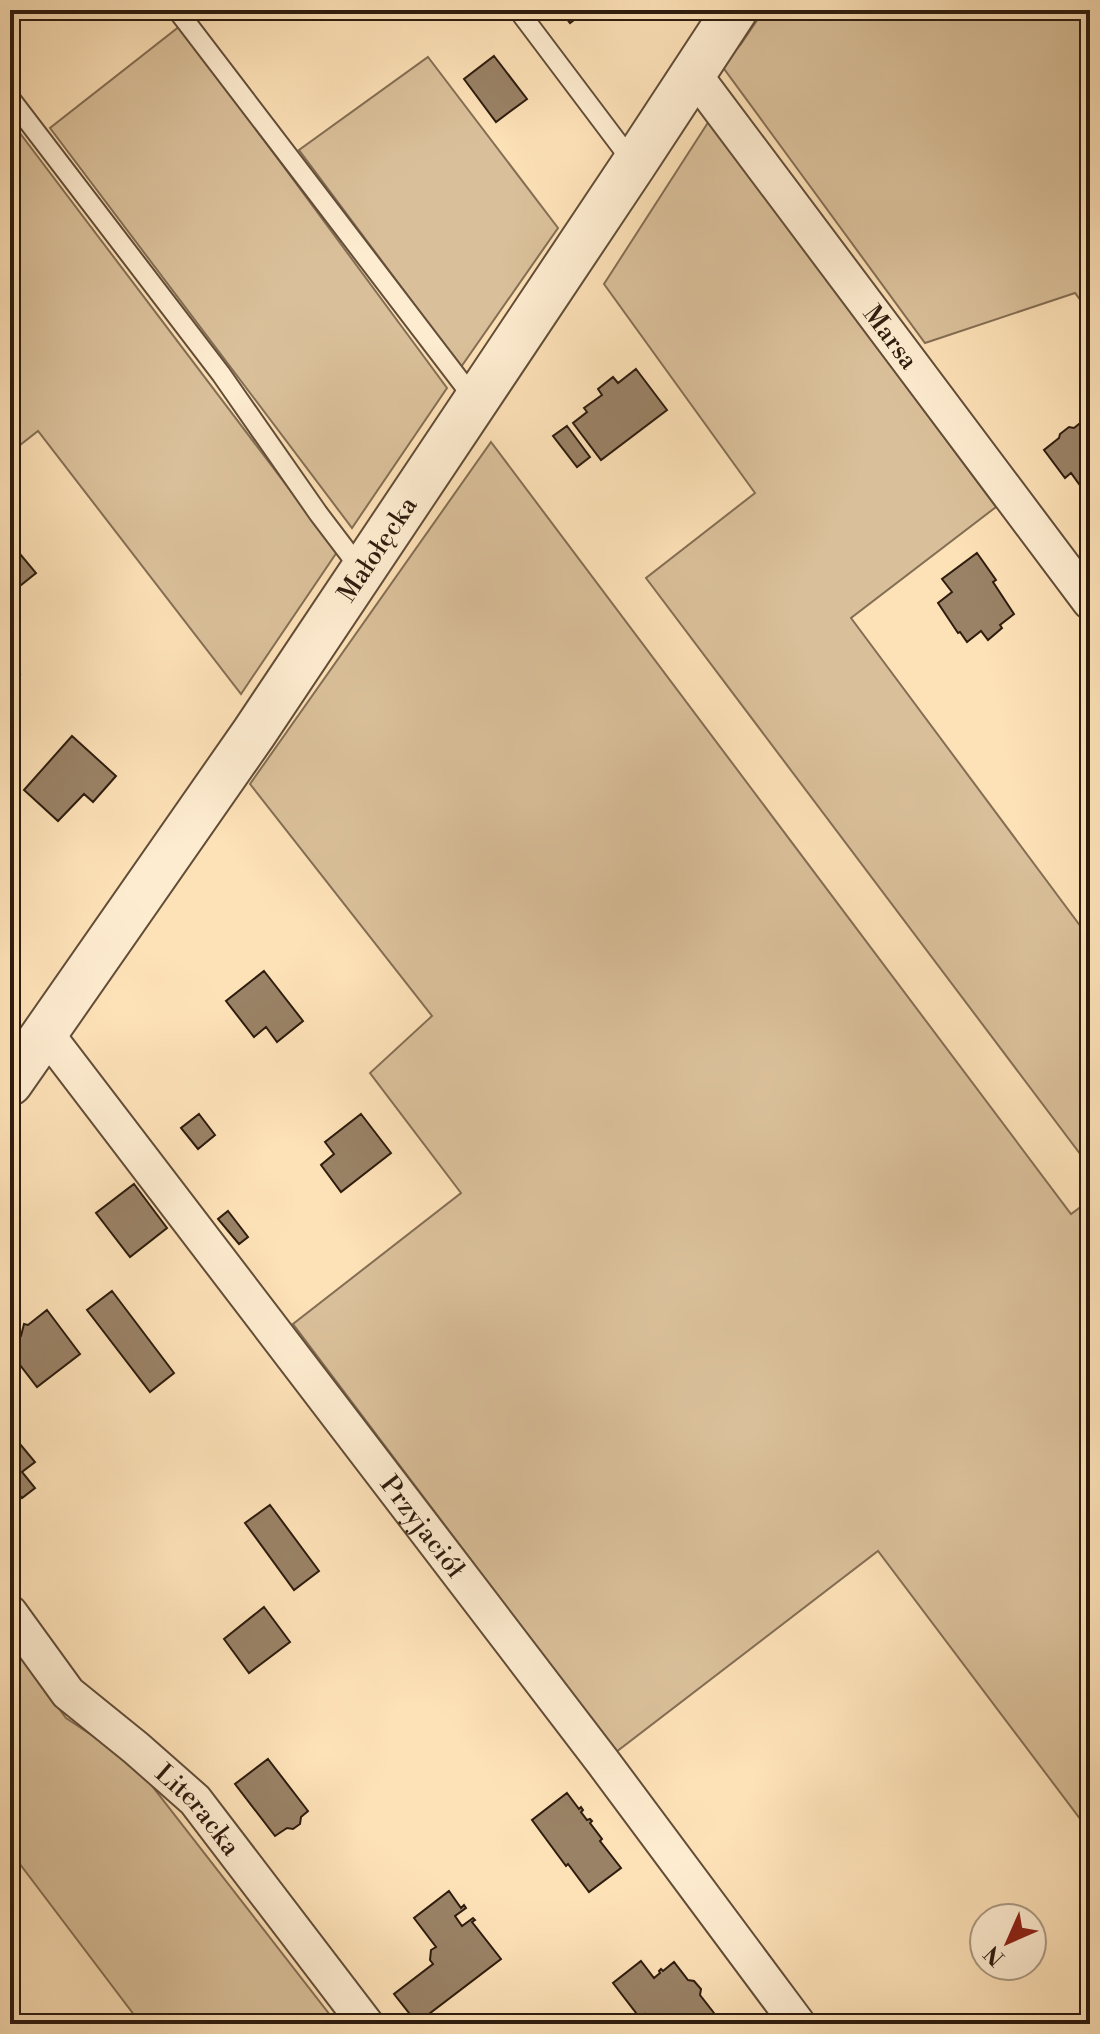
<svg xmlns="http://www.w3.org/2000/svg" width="1100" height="2034" viewBox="0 0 1100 2034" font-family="'Libre Bodoni',serif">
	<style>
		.green { fill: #dac09a; stroke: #846e54; stroke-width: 2 }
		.building { fill: #9a8266; stroke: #2e1c0e; stroke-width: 2 }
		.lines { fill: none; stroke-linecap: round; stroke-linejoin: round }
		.service-casing { stroke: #624d38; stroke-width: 22 }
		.minor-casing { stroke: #624d38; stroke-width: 38 }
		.tertiary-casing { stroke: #624d38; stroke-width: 48 }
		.service { stroke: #feecd0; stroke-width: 18 }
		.minor { stroke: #feecd0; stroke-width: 34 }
		.tertiary { stroke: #feecd0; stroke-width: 44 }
		.labels { text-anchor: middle; stroke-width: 8; stroke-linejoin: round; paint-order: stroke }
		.street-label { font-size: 26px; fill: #2e1c0e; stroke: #feecd0 }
	</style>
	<rect width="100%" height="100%" fill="#fde1b7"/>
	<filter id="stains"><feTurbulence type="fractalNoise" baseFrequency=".0025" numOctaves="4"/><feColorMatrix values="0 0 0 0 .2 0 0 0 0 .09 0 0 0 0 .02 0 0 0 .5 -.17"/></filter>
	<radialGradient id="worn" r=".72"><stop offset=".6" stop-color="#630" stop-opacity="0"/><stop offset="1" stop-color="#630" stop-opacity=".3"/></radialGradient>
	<path class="green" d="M764,10H1090V313L1075,293L925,343L722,66L741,44Z
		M180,26L447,388L352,528L50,128Z
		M428,57L558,228L461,367L299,150Z
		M10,120L337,552L241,694L38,431L10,453Z
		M709,121L996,507L851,618L1090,939V1167L646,578L755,493L604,284Z
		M491,442L1071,1214L1090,1200V1832L878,1551L616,1752L293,1324L461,1193L370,1073L432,1016L250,784Z
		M10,1643L66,1718L135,1764L337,2024H141L10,1851Z"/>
	<path class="building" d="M560,10H587L570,23Z
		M494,56L527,99L496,122L464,79Z
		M636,369L667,410L601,460L573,423L587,412L584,408L602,395L598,389L613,377L618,383Z
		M1090,415V493L1086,489L1084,491L1071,473L1065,478L1044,450L1059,438L1060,434L1069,427L1074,428Z
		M567,426L590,457L577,467L553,436Z
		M10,542L36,573L10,594Z
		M977,553L996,580L993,582L1014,614L1000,625L1002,628L988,640L981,631L967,642L960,632L958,633L938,603L952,592L942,579Z
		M10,662L20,674L10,682Z
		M72,736L116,776L93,802L84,794L58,821L24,790Z
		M264,971L303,1021L277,1042L266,1027L254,1037L226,1001Z
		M199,1114L215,1135L198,1149L181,1128Z
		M361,1114L391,1153L341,1192L321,1165L334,1154L325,1142Z
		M134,1184L167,1228L130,1257L96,1213Z
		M228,1211L248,1237L239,1244L218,1219Z
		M112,1291L174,1373L150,1392L87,1310Z
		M47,1310L80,1354L37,1387L10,1352V1345L21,1336L24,1324L28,1325Z
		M10,1432L35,1462L22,1472L35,1488L22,1498L10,1483Z
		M270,1505L319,1571L294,1590L245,1523Z
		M264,1607L290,1642L249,1673L224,1639Z
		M268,1759L308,1811L301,1817L300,1824L293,1829L287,1828L275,1836L235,1784Z
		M567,1793L579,1809L581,1807L583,1810L581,1812L587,1820L590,1819L592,1821L590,1823L602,1839L600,1841L621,1868L589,1892L568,1864L566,1866L532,1820Z
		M449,1891L461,1908L464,1905L466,1908L455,1916L462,1926L473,1918L475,1920L472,1922L501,1959L417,2023L394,1994L433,1964L430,1960L431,1950L436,1947L414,1918Z
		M641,1961L654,1978L660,1973L659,1971L661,1969L663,1971L674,1962L688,1980L694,1981L701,1989L700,1995L714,2013L700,2024H653L645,2014L640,2018L613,1983Z"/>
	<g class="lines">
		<g class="service-casing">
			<path id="service" d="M177,10L475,400
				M518,10L634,164
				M10,98L221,374L318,513L362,571"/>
		</g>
		<g class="minor-casing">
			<g id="minor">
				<path id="s1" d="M693,73L1090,602"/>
				<path id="s2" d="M45,1032L603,1762L798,2024"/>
				<path id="s3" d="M10,1613L68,1693L136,1748L195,1800L366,2024"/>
			</g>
		</g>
		<g class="tertiary-casing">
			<g id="tertiary">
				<path id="s4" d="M10,1083L254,733L634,164L735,10"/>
			</g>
		</g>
		<use href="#service" class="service"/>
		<use href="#minor" class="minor"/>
		<use href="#tertiary" class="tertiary"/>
	</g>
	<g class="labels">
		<g class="street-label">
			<text dy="9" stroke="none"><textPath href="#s1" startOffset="330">Marsa</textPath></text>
			<text dy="9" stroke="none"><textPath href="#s4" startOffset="648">Małołęcka</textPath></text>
			<text dy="9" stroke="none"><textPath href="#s2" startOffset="622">Przyjaciół</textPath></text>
			<text dy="9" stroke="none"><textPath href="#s3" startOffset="274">Literacka</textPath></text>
		</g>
	</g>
	<rect width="1100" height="2034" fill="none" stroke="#fde1b7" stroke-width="40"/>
	<rect x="12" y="12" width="1076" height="2010" fill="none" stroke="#2e1c0e" stroke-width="4"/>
	<rect x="20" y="20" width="1060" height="1994" fill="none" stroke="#2e1c0e" stroke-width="2"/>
	<g transform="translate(1008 1942) rotate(225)"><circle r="38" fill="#feecd0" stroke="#ab9982" stroke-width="2"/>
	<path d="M0-6L14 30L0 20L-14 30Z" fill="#8f2418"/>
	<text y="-12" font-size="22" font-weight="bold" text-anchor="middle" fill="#2e1c0e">N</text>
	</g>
	<rect width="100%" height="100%" filter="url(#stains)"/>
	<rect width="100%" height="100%" fill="url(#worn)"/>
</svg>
